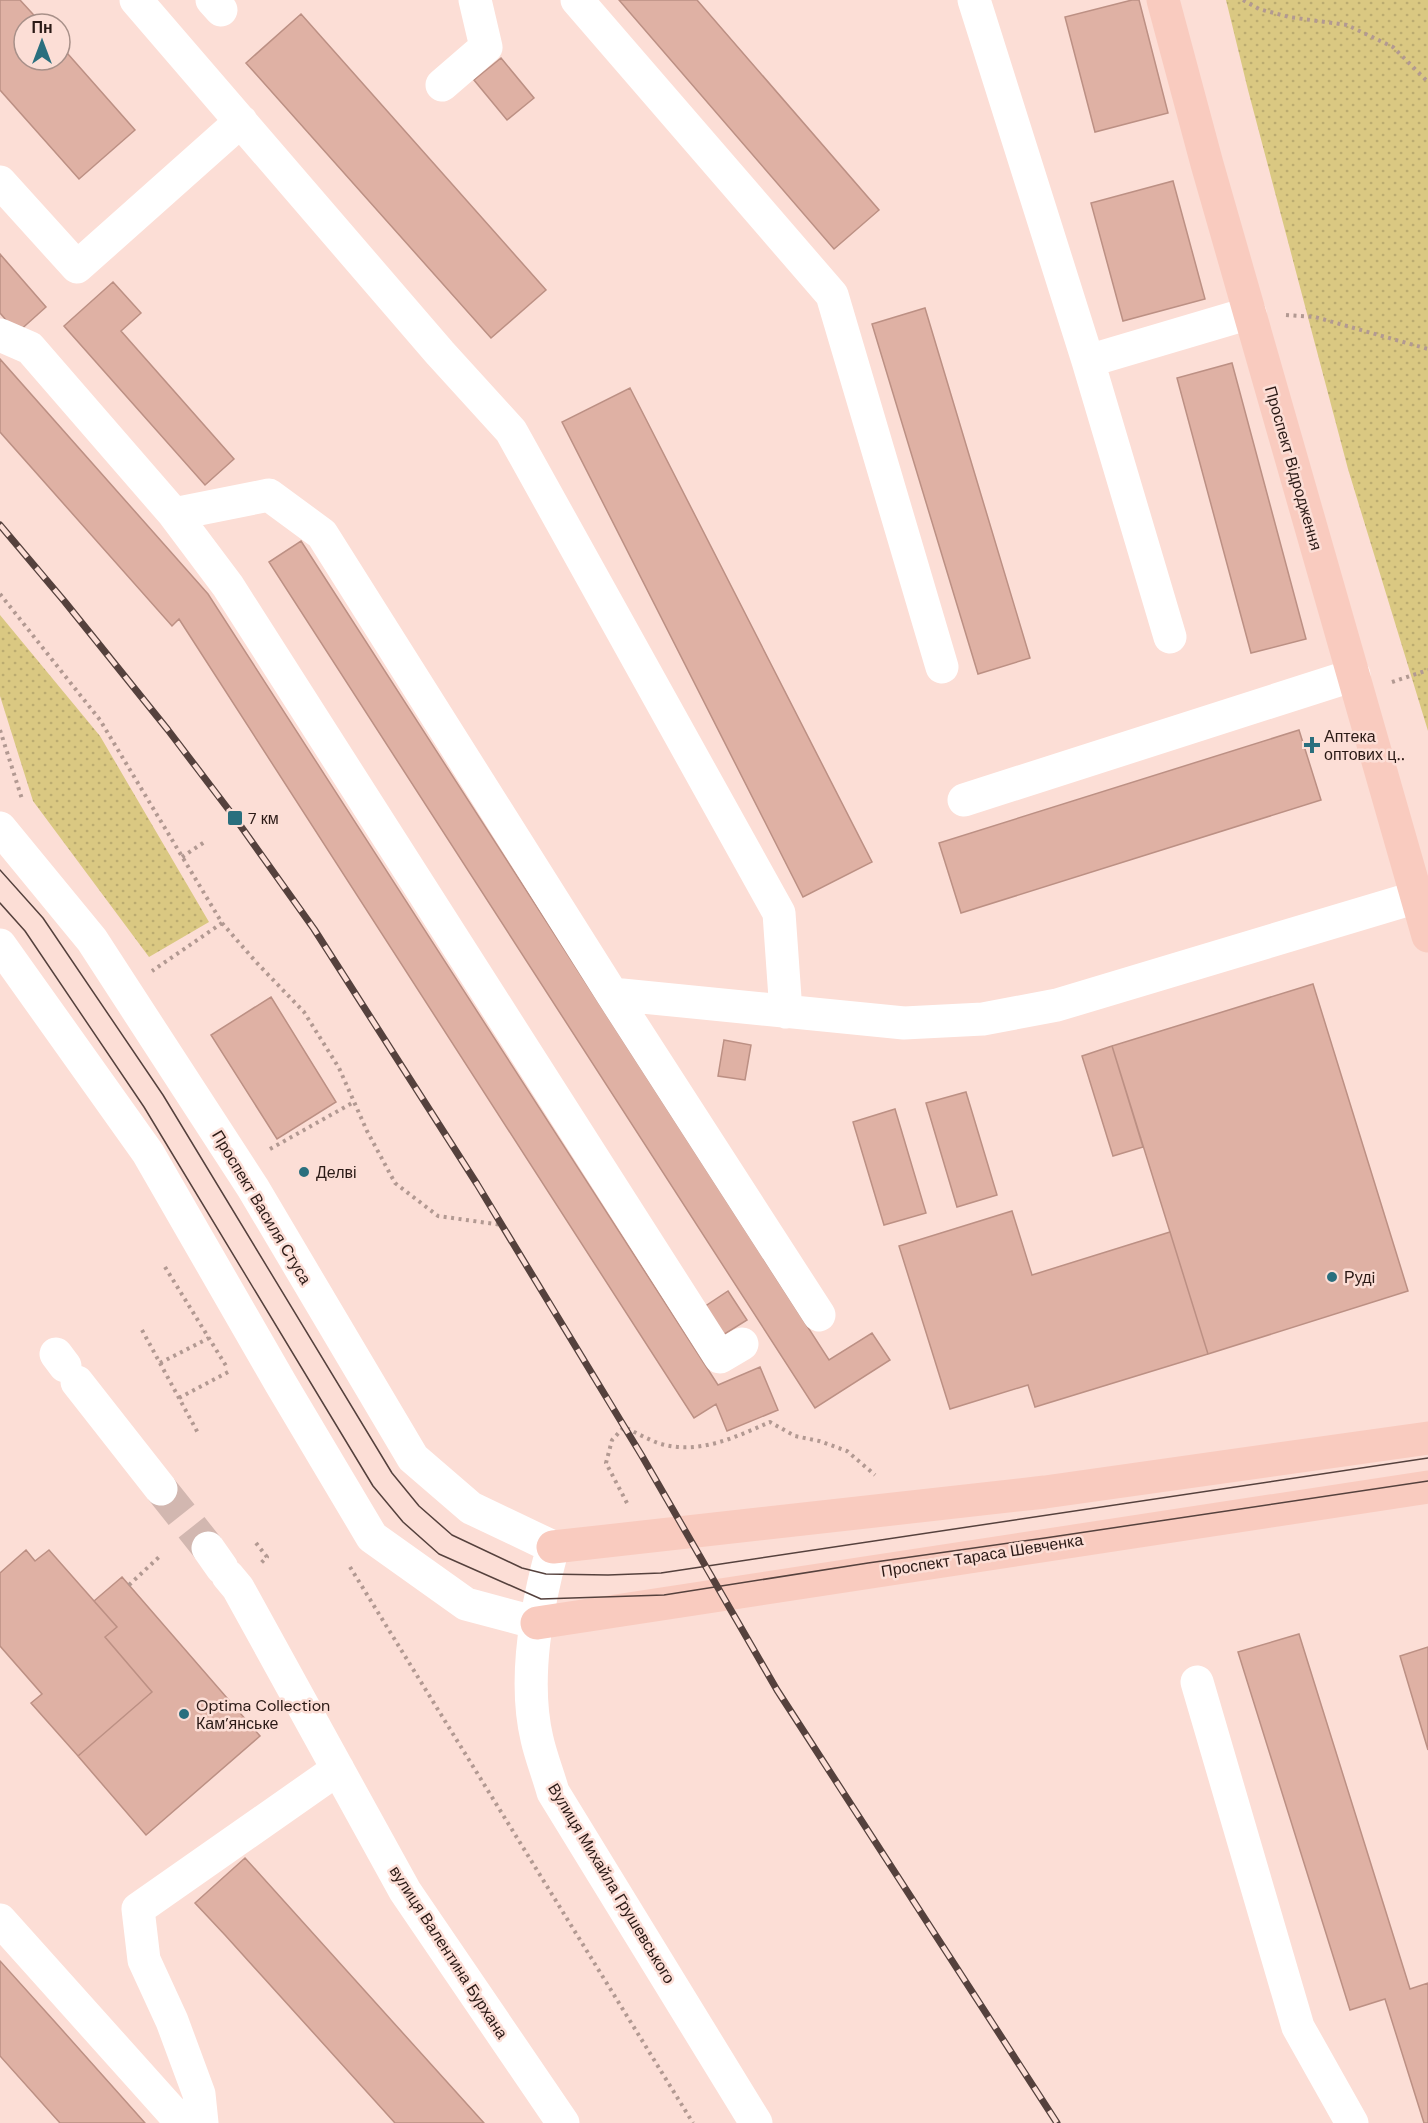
<svg xmlns="http://www.w3.org/2000/svg" width="1428" height="2123" viewBox="0 0 1428 2123" font-family="'DM Sans',sans-serif">
	<style>
		.grass { fill: url(#grass-dots) }
		.building { fill: #dfb1a4; stroke: #bc9084; stroke-width: 1.5 }
		.lines { fill: none; stroke-linecap: round; stroke-linejoin: round }
		.minor-tunnel { stroke: #d2b7b0; stroke-width: 33; stroke-dasharray: 33 16; stroke-linecap: butt }
		.path { stroke: #b29992; stroke-width: 4; stroke-dasharray: 3 4.5; stroke-linecap: butt }
		.minor { stroke: #fff; stroke-width: 33 }
		.major { stroke: #f9cbbf; stroke-width: 33 }
		.tram { stroke: #55413d; stroke-width: 1.5 }
		.rail-casing { stroke: #55413d; stroke-width: 7 }
		.rail { stroke: #fcded6; stroke-width: 4.5; stroke-dasharray: 14; stroke-linecap: butt }
		.poi-dot { fill: #2a6f7e; stroke: #fcded6; stroke-width: 2 }
		.labels { text-anchor: middle; stroke-width: 5; stroke-linejoin: round; paint-order: stroke }
		.street-label { font-size: 16px; fill: #2b1a16; stroke: #fcded6 }
		.poi-label { font-size: 16px; fill: #2b1a16; stroke: #fcded6; text-anchor: start }
	</style>
	<defs>
		<pattern id="grass-dots" width="8" height="8" patternUnits="userSpaceOnUse" patternTransform="scale(1.5)"><rect width="8" height="8" fill="#dac882"/><path d="M2 2h.1M6 6h.1" fill="none" stroke="#bbab70" stroke-width="1.8" stroke-linecap="round"/></pattern>
	</defs>
	<rect width="100%" height="100%" fill="#fcded6"/>
	<path class="grass" d="M1226,0H1428V731L1348,469L1248,90Z
		M0,615L100,736L209,922L149,957L33,801L0,696Z"/>
	<path class="building" d="M0,0H20L42,24H24V60H60V45L135,130L79,179L0,90Z
		M619,0H697L879,210L834,249Z
		M1132,0H1139L1168,113L1095,132L1065,17Z
		M301,14L546,290L491,338L246,63Z
		M501,58L534,98L507,120L474,80Z
		M1173,181L1205,299L1123,321L1091,203Z
		M0,254L46,307L17,333L0,313Z
		M113,282L141,313L121,331L234,459L205,485L64,326Z
		M925,308L1030,658L978,674L872,324Z
		M0,359L208,594L718,1385L760,1367L778,1410L727,1431L716,1404L694,1418L179,619L172,626L0,432Z
		M1232,363L1306,639L1251,653L1177,378Z
		M630,388L872,862L803,897L562,422Z
		M301,541L829,1360L872,1333L890,1360L815,1408L269,562Z
		M1299,730L1321,800L961,913L939,843Z
		M1313,984L1408,1291L1208,1354L1112,1046Z
		M271,997L336,1102L277,1139L211,1035Z
		M724,1040L751,1045L745,1080L718,1076Z
		M1112,1046L1143,1147L1113,1156L1082,1056Z
		M966,1092L997,1195L957,1207L926,1103Z
		M895,1109L926,1213L884,1225L853,1122Z
		M1012,1211L1032,1275L1170,1232L1208,1354L1035,1407L1028,1385L950,1409L899,1246Z
		M728,1291L747,1320L723,1335L704,1307Z
		M26,1550L35,1561L49,1550L117,1627L105,1637L152,1692L78,1756L31,1703L42,1694L0,1646V1573Z
		M122,1577L260,1736L146,1835L78,1756L152,1692L105,1637L117,1627L94,1601Z
		M1299,1634L1410,1989L1428,1983V2123H1424L1385,1999L1350,2010L1238,1652Z
		M1428,1647V1750L1400,1656Z
		M245,1858L484,2123H395L225,1935L195,1903Z
		M0,1961L55,2022L145,2123H60L0,2056Z"/>
	<g class="lines">
		<path class="minor-tunnel" d="M161,1489L208,1548"/>
		<path class="path" d="M1243,0L1259,9L1289,17L1347,25L1393,47L1428,82
			M1286,315L1315,317L1428,349
			M0,594L100,720L222,923L152,971
			M1392,682L1428,670
			M0,730L22,799
			M182,857L206,841
			M222,923L256,962L304,1012L339,1068L367,1131L395,1183L438,1216L502,1225
			M270,1149L354,1102
			M165,1267L228,1369
			M142,1330L198,1433L196,1434
			M160,1363L209,1338
			M179,1398L230,1371
			M627,1503L606,1463L612,1440L624,1427C635,1432 647,1439 658,1443C697,1456 736,1437 770,1422L795,1436L819,1441L847,1451L875,1475
			M256,1543L267,1557L261,1563
			M350,1567L693,2123
			M129,1585L159,1557"/>
		<path class="minor" d="M136,0L440,353L511,431L779,913L786,1012
			M212,0L221,10
			M577,0L832,295L942,667
			M974,0L1088,361L1170,637
			M442,85L486,47L475,0
			M0,182L77,267L241,121
			M0,335L30,348L174,514L269,495L322,534L612,994L819,1315
			M1088,361L1250,313
			M174,514L228,586L720,1357L742,1344
			M964,800L1354,675
			M0,828L92,940L253,1188L413,1458L471,1508L553,1547C537,1604 523,1680 537,1739C541,1757 548,1774 553,1792L756,2123
			M0,945L148,1153L281,1384L372,1537L466,1604L537,1623
			M612,994L904,1023L983,1019L1057,1005L1417,897
			M56,1354L65,1366
			M77,1382L161,1489
			M208,1548L222,1568
			M228,1576L238,1588L405,1891L563,2123
			M1197,1682L1298,2027L1352,2123
			M0,1920L182,2123
			M202,2123L199,2094L172,2021L144,1960L138,1909L338,1769"/>
		<path class="major" d="M1163,0L1207,164L1428,936
			M553,1547L1045,1492L1428,1438
			M537,1623L1428,1487"/>
		<path class="tram" d="M0,870L43,918L163,1095L392,1473L419,1506L452,1535L522,1568L546,1574L608,1575L661,1573L1428,1458
			M0,903L25,931L144,1107L373,1486L403,1522L439,1554L541,1599L664,1595L868,1563L1045,1538L1428,1481"/>
		<g class="rail-casing">
			<path id="rail" d="M0,525L65,602L168,730L235,818L314,929L477,1184L642,1456L777,1690L1057,2123"/>
		</g>
		<use href="#rail" class="rail"/>
	</g>
	<g class="poi-dot">
		<path d="M1309 736h6v6h6v6h-6v6h-6v-6h-6v-6h6z"/>
		<rect x="227" y="810" width="16" height="16" rx="3"/>
		<circle cx="304" cy="1172" r="6"/>
		<circle cx="1332" cy="1277" r="6"/>
		<circle cx="184" cy="1714" r="6"/>
	</g>
	<g class="labels">
		<g class="street-label">
			<text transform="translate(1294 468) rotate(74)" y="6">Проспект Відродження</text>
			<text transform="translate(262 1207) rotate(59)" y="6">Проспект Василя Стуса</text>
			<text transform="translate(982 1555) rotate(-9)" y="6">Проспект Тараса Шевченка</text>
			<text transform="translate(612 1883) rotate(59)" y="6">Вулиця Михайла Грушевського</text>
			<text transform="translate(449 1952) rotate(57)" y="6">вулиця Валентина Бурхана</text>
		</g>
		<g class="poi-label">
			<text x="1324" y="742">Аптека<tspan x="1324" dy="18">оптових ц‥</tspan></text>
			<text x="248" y="824">7 км</text>
			<text x="316" y="1178">Делві</text>
			<text x="1344" y="1283">Рудi</text>
			<text x="196" y="1711">Optima Collection<tspan x="196" dy="18">Кам’янське</tspan></text>
		</g>
	</g>
	<g transform="translate(42 42)"><circle r="28" fill="#fcded6" stroke="#a89089" stroke-width="1.5"/>
	<path d="M0-4.5L10 22L0 15L-10 22Z" fill="#2a6f7e"/>
	<text y="-9" font-size="16" font-weight="bold" text-anchor="middle" fill="#2b1a16">Пн</text>
	</g>
</svg>
